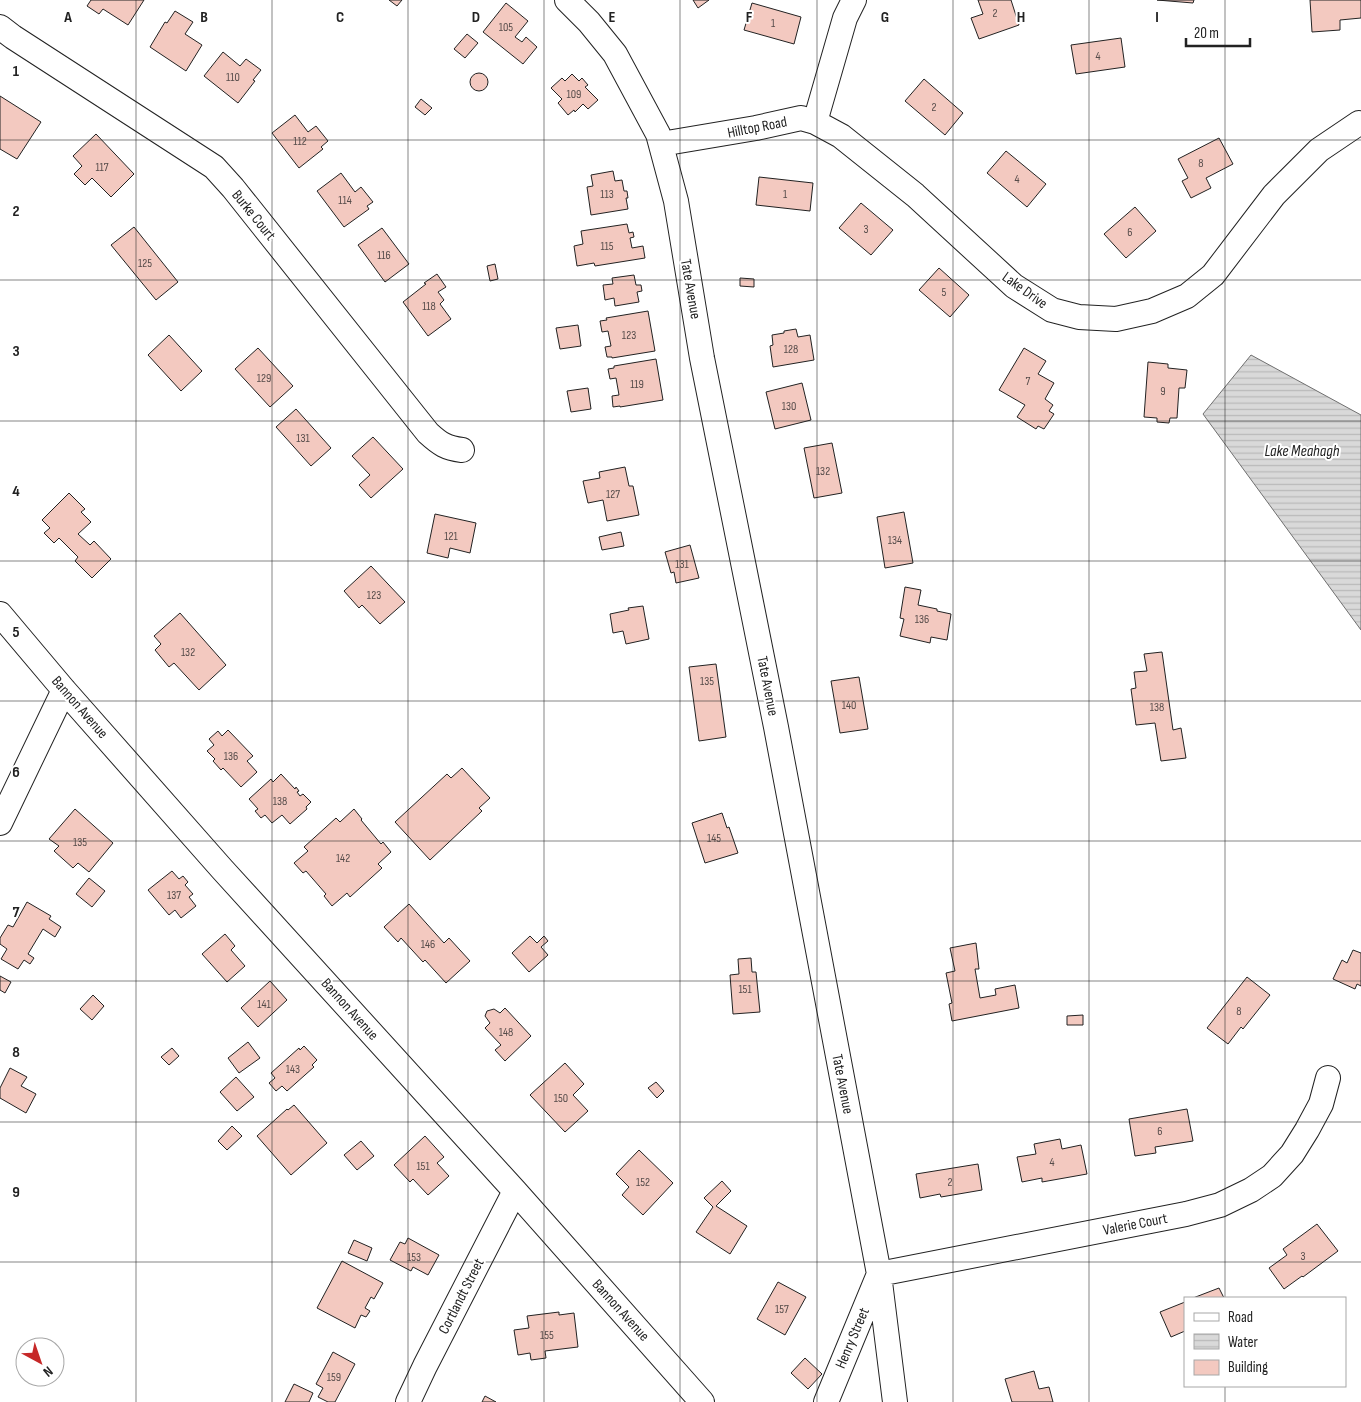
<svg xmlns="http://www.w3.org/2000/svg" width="1361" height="1402" viewBox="0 0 1361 1402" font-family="'Sofia Sans Condensed',sans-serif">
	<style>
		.water { fill: url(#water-rules); stroke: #6f6f6f }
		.building { fill: #f3c9c0; stroke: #222 }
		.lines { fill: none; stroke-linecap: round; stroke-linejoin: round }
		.minor-casing { stroke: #222; stroke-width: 26 }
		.minor { stroke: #fff; stroke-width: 24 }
		.grid { fill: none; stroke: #222; stroke-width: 1; stroke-opacity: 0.55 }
		.labels { text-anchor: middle; stroke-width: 4; stroke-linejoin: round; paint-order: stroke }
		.number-label { font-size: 12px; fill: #564c4a }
		.street-label { font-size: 15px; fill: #222; stroke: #fff }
		.water-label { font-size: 16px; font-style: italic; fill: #222; stroke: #fff }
		.grid-label { font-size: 16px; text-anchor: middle; font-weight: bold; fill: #222; stroke: #fff; stroke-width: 4; stroke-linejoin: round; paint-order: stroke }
	</style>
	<defs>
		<pattern id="water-rules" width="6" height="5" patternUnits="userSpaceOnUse" patternTransform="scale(1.25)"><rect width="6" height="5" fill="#d9d9d9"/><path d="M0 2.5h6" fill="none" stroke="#bababa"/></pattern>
	</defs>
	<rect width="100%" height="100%" fill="#fff"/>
	<path class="water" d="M1251,355L1361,415V630L1203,414Z"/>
	<path class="building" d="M91,0H144L128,25L103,9L99,14L87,6Z
		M389,0H402L397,6Z
		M693,0H709L698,8Z
		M978,0H1011L1019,25L979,39L971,18L983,14Z
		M1157,0H1194L1193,3Z
		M1310,0H1361V18L1340,20V30L1312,32Z
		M506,3L528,21L515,37L522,42L526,37L537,47L523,64L483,32Z
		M752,3L801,17L794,44L744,30Z
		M175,11L193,22L185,34L202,45L186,71L150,47L165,22L167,23Z
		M467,34L478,43L465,58L454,49Z
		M1121,38L1125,67L1076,74L1071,45Z
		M223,52L240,66L246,59L261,70L253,80L255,81L238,103L204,76Z
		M470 82a9 9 0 1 1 18 0a9 9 0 1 1-18 0Z
		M572,74L579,81L582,78L588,85L585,87L598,100L588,109L583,104L575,112L574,110L568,115L558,103L562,99L551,88L562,78L565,81Z
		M924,79L963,113L945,135L905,101Z
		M0,96L41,122L17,159L0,149Z
		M421,99L432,108L425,115L415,107Z
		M295,115L308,132L316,126L328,141L321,147L323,149L299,168L272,133Z
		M96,134L134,174L111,197L92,178L85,185L74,174L82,166L73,156Z
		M1219,138L1233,164L1206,178L1211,188L1191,198L1182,181L1188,178L1178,159Z
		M1006,151L1046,184L1027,207L987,173Z
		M613,171L615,181L622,180L624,191H627L628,198H626L628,209L591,215L587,187L593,186L591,175Z
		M341,173L355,192L361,187L373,202L367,206L369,209L344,227L317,191Z
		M759,177L813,183L810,211L756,205Z
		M861,203L893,230L871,255L839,228Z
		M1135,207L1156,231L1126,258L1104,234Z
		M627,224L629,233L633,232L634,237L630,238L632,248L643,246L645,258L595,266L594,263L577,266L574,246L583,244L581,231Z
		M134,227L178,282L156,300L111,245Z
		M382,228L409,264L385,282L358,245Z
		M495,264L498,279L490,281L487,266Z
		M939,268L969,295L950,317L919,290Z
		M437,274L446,287L438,292L444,300L440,304L451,319L428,336L403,302L426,284L424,283Z
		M634,275L636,285H641L642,291L637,292L639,302L615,306L614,298L605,300L603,285L613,284L612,278Z
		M740,278L754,279V287L740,286Z
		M648,311L655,351L612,358V357H607L605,347L611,346L608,331L602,332L600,321L607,320L606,318Z
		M578,325L581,346L560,349L556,328Z
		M796,329L798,337L810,335L814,360L773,367L770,346L773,345L772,335L784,333V331Z
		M169,335L202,371L181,391L148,355Z
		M258,348L293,386L270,407L235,369Z
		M1024,348L1046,361L1038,374L1054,383L1045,399L1053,405L1049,411L1054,414L1044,429L1038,426L1036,429L1017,417L1025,405L999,390Z
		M656,359L663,400L620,407V406L613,407L612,396L619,395L616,378L610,379L608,369L614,368V366Z
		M1148,362L1168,364V368L1187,370L1185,388H1179L1177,418H1170L1169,423L1157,422V418L1144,417Z
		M802,383L811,420L775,429L766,392Z
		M588,388L591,409L571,412L567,391Z
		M296,409L331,448L311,466L276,427Z
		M373,437L403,469L371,498L359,485L370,475L352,456Z
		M832,443L842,493L814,498L804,448Z
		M625,467L629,486H633L639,515L607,521L603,500L588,503L583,481L600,478L599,472Z
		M69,493L85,509L81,512L91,522L78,534L90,545L94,541L111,559L92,578L75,561L78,557L59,538L54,543L44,533L50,528L42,520Z
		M904,512L913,563L885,568L877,517Z
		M435,514L476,523L470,553L450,548L448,558L427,553Z
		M621,532L624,546L602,550L599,537Z
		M690,545L699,578L676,583L674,572L671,573L665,552Z
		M371,566L405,602L380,624L362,605L359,608L344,591Z
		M905,587L921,590L918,605L937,609V611L951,614L947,640L931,637L930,643L900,636L904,619L900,618Z
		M643,606L649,639L626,644L623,631L613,633L610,614L629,610L628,608Z
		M180,613L226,665L199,690L174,663L169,667L155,650L161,644L154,636Z
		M1162,652L1173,730L1181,728L1186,758L1161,761L1155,723L1136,725L1131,689L1136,688L1134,672L1147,671L1144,654Z
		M716,664L726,737L699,741L689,667Z
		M859,677L868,729L840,733L831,681Z
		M228,730L253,756L247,761L257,772L241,787L223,768L221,770L213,761L215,759L207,751L214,745L209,739L218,731L222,736Z
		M462,768L490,798L479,808L482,811L430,860L395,822L447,774L451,778Z
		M281,774L295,789L296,787L299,791L297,792L300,796L303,794L311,802L306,807L307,809L290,824L282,815L272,823L265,815L261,818L255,811L258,809L249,799L271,779L273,782Z
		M75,809L113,843L89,872L78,863L73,868L54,851L59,846L49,839Z
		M354,809L362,819L361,820L381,844L383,842L391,852L378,864L382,868L350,897L347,893L332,906L324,896L326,894L306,871L303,873L294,863L308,851L304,847L336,818L340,822Z
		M722,813L727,828L729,827L738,853L705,863L692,823Z
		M172,871L179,879L183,876L188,882L185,885L193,894L189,897L196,906L181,918L175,910L169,915L148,890Z
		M89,878L105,891L92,907L76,894Z
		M27,902L51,916L49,919L61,927L55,937L43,929L28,954L34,958L30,964L24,960L18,969L1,959L7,949L0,944V938L8,925L13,927Z
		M409,904L444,943L449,938L470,961L446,983L425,960L423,962L401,938L398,942L384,927Z
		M225,934L235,946L231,950L245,966L227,982L202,954Z
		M530,936L537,943L544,936L548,941L541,947L548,955L529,972L512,953Z
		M976,943L979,969H975L980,998L996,995L995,989L1015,985L1019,1008L952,1021L949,1004L952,1003L946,973L955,971L950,948Z
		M1353,950L1361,953V986L1357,984L1355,989L1333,979L1342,960L1347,963Z
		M751,958L752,972H756L760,1012L733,1014L730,975L739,974L738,959Z
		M0,976L11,982L5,993L0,990Z
		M1247,977L1270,995L1243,1029L1241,1027L1228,1044L1207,1028Z
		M270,981L287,1000L258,1027L241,1008Z
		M93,995L104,1006L92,1020L80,1009Z
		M505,1008L531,1036L505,1061L495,1050L501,1045L485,1028L490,1023L485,1016L487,1011L494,1009L500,1013Z
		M1083,1015V1025H1067V1016Z
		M248,1042L260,1058L239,1073L228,1058Z
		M304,1046L317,1060L312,1065L314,1067L287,1091L282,1086L276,1091L269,1083L275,1078L271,1073L299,1048L300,1050Z
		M172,1048L179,1056L169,1065L161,1057Z
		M565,1063L584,1084L573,1095L588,1111L565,1132L530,1095Z
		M10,1068L27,1077L21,1086L36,1094L26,1113L0,1098V1088Z
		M236,1077L254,1097L237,1111L220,1092Z
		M656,1082L664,1091L657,1098L648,1088Z
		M294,1105L327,1143L291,1175L257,1136L287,1109L288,1110Z
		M1187,1109L1193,1141L1155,1147L1156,1153L1135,1156L1129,1119Z
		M232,1126L242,1136L227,1150L218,1141Z
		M425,1136L444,1157L437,1163L449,1176L428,1195L413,1179L410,1182L394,1165Z
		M1060,1139L1062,1149L1081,1145L1087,1174L1042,1182V1178L1022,1182L1017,1157L1036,1154L1034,1144Z
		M361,1141L374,1156L357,1170L344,1155Z
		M639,1150L673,1183L643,1215L622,1195L629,1187L616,1174Z
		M978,1164L982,1190L941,1197L940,1194L920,1198L916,1174Z
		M722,1181L731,1191L716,1206L747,1226L730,1254L696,1232L713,1207L704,1198Z
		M1317,1224L1338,1251L1303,1277L1302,1276L1284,1289L1269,1268L1287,1255L1283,1249Z
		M408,1238L439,1255L428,1275L413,1267L411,1271L390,1260L400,1242L405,1244Z
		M354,1240L372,1248L367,1261L348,1253Z
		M342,1261L383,1283L374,1299L371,1297L365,1308L370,1311L366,1317L361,1315L355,1328L317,1308Z
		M778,1282L806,1297L785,1335L757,1319Z
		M1219,1288L1224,1298H1193Z
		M1185,1302V1331L1171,1337L1160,1312Z
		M559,1312V1315L574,1313L578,1347L545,1351L546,1358L531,1360L530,1353L518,1355L514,1330L529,1328L527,1316Z
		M333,1352L355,1364L335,1402H328L318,1397L323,1388L316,1384Z
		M805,1358L822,1374L808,1389L791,1373Z
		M1034,1371L1039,1389L1049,1387L1053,1402H1012L1005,1379Z
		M294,1384L313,1393L309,1402H285Z
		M485,1396L496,1402H482Z"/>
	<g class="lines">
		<g class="minor-casing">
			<path id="minor" d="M567,0L589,22L615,54L658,134L676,201L702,358L776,727L879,1274L895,1402
				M0,27L13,37L214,167L233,188L428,433C440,444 446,448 462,450
				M815,122L845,18L854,0
				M661,144L756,128L801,118L815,122L841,136L915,195L1014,286L1052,310L1079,317L1116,319L1152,311L1187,296L1213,275L1274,195L1319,150L1359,123
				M0,614L64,690L222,869L515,1191L702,1402
				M0,823L64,690
				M408,1402L425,1366L515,1191
				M826,1402L879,1274L1186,1214L1220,1205L1251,1190L1272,1176L1292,1154L1307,1130L1321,1104L1328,1078"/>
		</g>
		<use href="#minor" class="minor"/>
	</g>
	<path class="grid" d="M136,0V1402M272,0V1402M408,0V1402M544,0V1402M680,0V1402M817,0V1402M953,0V1402M1089,0V1402M1225,0V1298M0,140H1361M0,280H1361M0,421H1361M0,561H1361M0,701H1361M0,841H1361M0,981H1361M0,1122H1361M0,1262H1361M1225,1386V1402"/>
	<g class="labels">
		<g class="number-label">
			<text x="995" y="17">2</text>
			<text x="773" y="27">1</text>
			<text x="506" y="31">105</text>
			<text x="1098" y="60">4</text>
			<text x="233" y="81">110</text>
			<text x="574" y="98">109</text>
			<text x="934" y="111">2</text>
			<text x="300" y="145">112</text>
			<text x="1201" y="167">8</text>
			<text x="102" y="171">117</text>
			<text x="1017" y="183">4</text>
			<text x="607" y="198">113</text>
			<text x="785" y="198">1</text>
			<text x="345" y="204">114</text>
			<text x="866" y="233">3</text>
			<text x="1130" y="236">6</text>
			<text x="607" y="250">115</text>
			<text x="384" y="259">116</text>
			<text x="145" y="267">125</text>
			<text x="944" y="296">5</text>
			<text x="429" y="310">118</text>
			<text x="629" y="339">123</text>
			<text x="791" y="353">128</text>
			<text x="264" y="382">129</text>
			<text x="1028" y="385">7</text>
			<text x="637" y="388">119</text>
			<text x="1163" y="395">9</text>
			<text x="789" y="410">130</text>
			<text x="303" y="442">131</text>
			<text x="823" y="475">132</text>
			<text x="613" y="498">127</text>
			<text x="451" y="540">121</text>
			<text x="895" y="544">134</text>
			<text x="682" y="568">131</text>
			<text x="374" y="599">123</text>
			<text x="922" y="623">136</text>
			<text x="188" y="656">132</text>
			<text x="707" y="685">135</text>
			<text x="849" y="709">140</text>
			<text x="1157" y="711">138</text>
			<text x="231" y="760">136</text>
			<text x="280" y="805">138</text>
			<text x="714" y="842">145</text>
			<text x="80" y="846">135</text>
			<text x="343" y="862">142</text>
			<text x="174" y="899">137</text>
			<text x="428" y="948">146</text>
			<text x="745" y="993">151</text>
			<text x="264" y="1008">141</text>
			<text x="1239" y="1015">8</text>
			<text x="506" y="1036">148</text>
			<text x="293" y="1073">143</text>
			<text x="561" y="1102">150</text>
			<text x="1160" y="1135">6</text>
			<text x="1052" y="1166">4</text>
			<text x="423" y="1170">151</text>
			<text x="643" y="1186">152</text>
			<text x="950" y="1186">2</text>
			<text x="1303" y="1260">3</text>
			<text x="414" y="1261">153</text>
			<text x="782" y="1313">157</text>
			<text x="547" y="1339">155</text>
			<text x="334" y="1381">159</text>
		</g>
		<g class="street-label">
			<text transform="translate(757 127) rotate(-11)" y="5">Hilltop Road</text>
			<text transform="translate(254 215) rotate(51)" y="5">Burke Court</text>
			<text transform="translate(691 289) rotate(80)" y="5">Tate Avenue</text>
			<text transform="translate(1025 290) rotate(36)" y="5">Lake Drive</text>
			<text transform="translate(768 686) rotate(79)" y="5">Tate Avenue</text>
			<text transform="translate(80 707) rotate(49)" y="5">Bannon Avenue</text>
			<text transform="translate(350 1009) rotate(48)" y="5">Bannon Avenue</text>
			<text transform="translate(843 1084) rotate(79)" y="5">Tate Avenue</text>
			<text transform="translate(1135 1224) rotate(-11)" y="5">Valerie Court</text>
			<text transform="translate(461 1296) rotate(-63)" y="5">Cortlandt Street</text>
			<text transform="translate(621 1310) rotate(48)" y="5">Bannon Avenue</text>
			<text transform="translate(852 1338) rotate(-67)" y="5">Henry Street</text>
		</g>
		<g class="water-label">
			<text x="1302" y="456">Lake Meahagh</text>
		</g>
	</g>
	<g class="grid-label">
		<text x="68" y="22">A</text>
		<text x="204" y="22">B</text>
		<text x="340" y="22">C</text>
		<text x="476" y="22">D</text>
		<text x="612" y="22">E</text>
		<text x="749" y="22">F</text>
		<text x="885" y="22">G</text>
		<text x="1021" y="22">H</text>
		<text x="1157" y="22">I</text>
		<text x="16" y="76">1</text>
		<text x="16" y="216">2</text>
		<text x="16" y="356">3</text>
		<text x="16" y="496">4</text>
		<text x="16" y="637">5</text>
		<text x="16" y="777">6</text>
		<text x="16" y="917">7</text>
		<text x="16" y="1057">8</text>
		<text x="16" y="1197">9</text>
	</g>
	<rect x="1184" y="1297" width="162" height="90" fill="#ffffff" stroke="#a7a7a7"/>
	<rect x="1194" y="1313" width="25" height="8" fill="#ffffff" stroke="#a7a7a7"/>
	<text x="1228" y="1322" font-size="15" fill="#222222">Road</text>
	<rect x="1194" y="1334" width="25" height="15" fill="url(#water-rules)" stroke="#a7a7a7"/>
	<text x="1228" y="1347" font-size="15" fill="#222222">Water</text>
	<rect x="1194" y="1360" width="25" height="15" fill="#f3c9c0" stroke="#a7a7a7"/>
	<text x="1228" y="1372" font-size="15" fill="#222222">Building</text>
	<g transform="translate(40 1362) rotate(140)"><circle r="24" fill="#ffffff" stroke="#a7a7a7"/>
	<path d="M0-4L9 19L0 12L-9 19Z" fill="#c62828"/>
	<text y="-8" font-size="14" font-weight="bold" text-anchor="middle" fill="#222222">N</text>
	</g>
	<path d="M1186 38v8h64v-8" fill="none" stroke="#222222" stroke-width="2.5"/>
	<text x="1194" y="38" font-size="15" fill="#222222" stroke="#ffffff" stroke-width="4" paint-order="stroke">20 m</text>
</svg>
